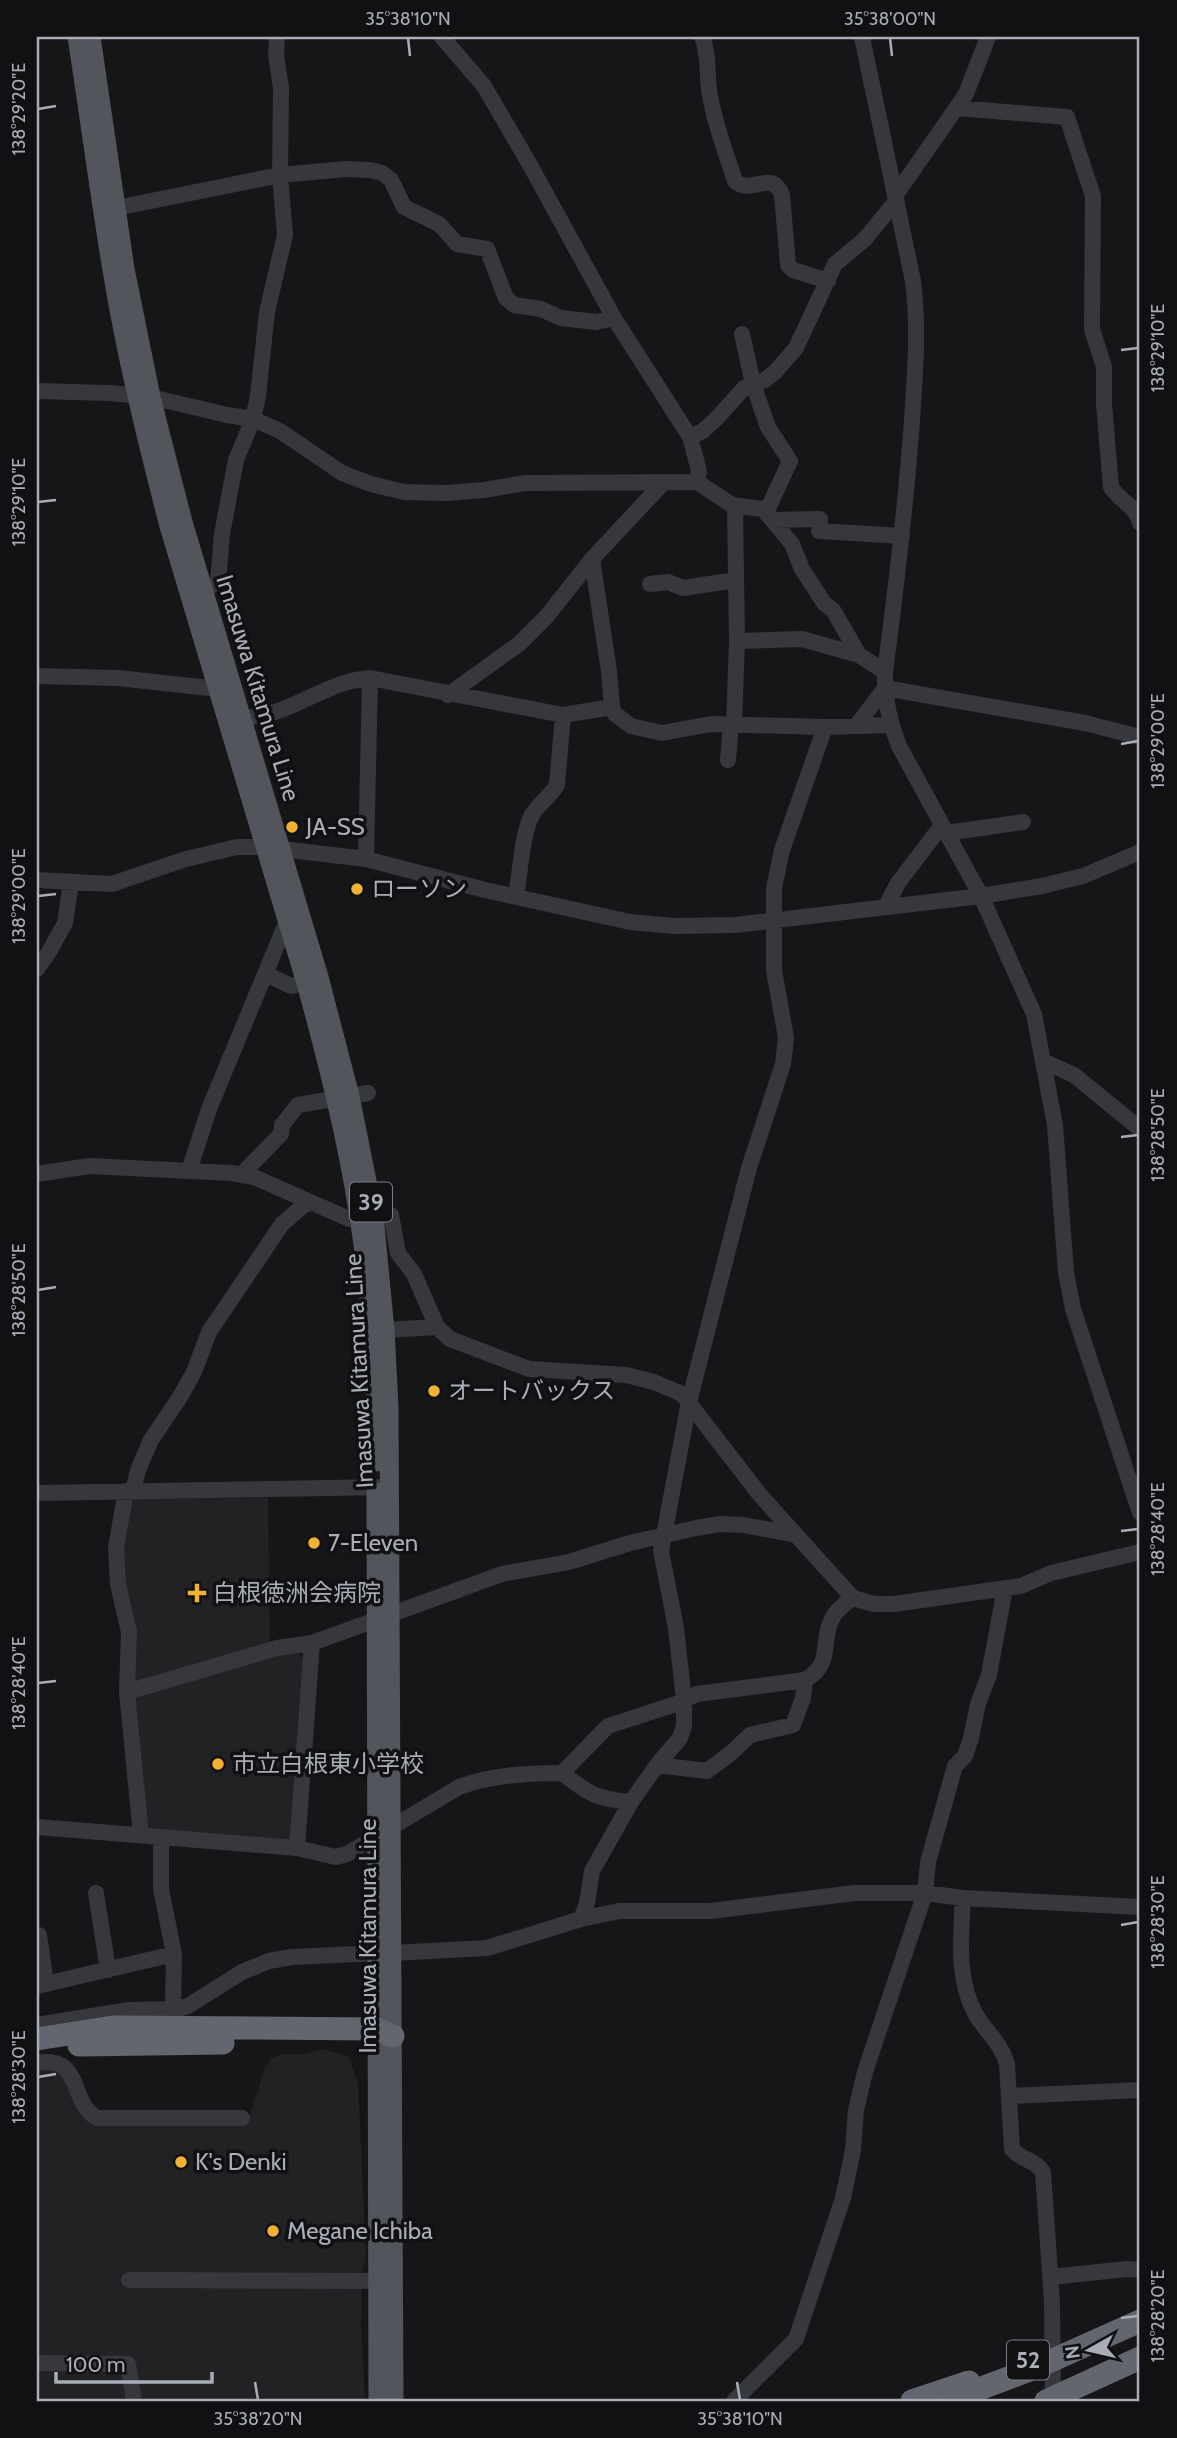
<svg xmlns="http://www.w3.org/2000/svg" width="1177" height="2438" viewBox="0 0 1177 2438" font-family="Cabin,'Noto Sans JP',sans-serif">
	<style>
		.built { fill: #222225 }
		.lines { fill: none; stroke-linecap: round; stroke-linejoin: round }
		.minor { stroke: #37383d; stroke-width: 16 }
		.major { stroke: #53555c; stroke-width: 19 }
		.highway { stroke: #63666e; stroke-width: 23 }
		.highway-bridge { stroke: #63666e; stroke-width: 23 }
		.ticks { fill: none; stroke: #a8adb8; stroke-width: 2.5 }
		.poi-dot { fill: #f2b134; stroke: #111113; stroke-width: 2.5 }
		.labels { text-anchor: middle; stroke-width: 7; stroke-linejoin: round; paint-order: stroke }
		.shield { fill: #111113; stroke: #7b7e86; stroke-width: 2 }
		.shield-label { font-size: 23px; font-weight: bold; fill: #a8adb8 }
		.street-label { font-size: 24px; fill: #a8adb8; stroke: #111113 }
		.poi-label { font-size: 24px; fill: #a8adb8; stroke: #111113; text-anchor: start }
		.neatline { fill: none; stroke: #a8adb8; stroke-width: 2.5 }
		.ticks-label { font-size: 18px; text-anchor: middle; fill: #a8adb8 }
	</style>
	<rect width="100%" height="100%" fill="#161618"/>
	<path class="built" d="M268,1498L270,1643L132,1686L121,1556L129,1499Z
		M293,1649L306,1660L297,1848L141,1835L127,1692Z
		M324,2049L349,2057L358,2083L366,2257L362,2272L361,2326L365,2401H37V2066L58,2067L84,2114L248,2120L266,2065L273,2058L282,2054H303Z"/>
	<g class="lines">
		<path class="minor" d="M442,37L484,86L530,165L614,318L690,437L699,471L697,482
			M702,37C710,56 706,76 710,96C715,125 726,153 735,181C751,196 772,168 782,195L788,265L793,270L828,281
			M862,37L913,281C919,328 915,374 912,420C906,505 896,588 885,672C884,698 889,721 899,746L981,896L1034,1014L1055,1125L1066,1273L1073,1309L1140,1513
			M957,108L1067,117L1093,196L1092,329L1104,367V404L1111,487C1119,501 1136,505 1140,523
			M895,196L966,94L988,37
			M116,208L280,175L346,169L370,170L382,173L391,180L404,207L439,224L457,244L487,249L506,298L514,305L541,309L561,318L596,322L614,318
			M742,334L753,384L768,427L790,461L766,513
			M37,391L109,393L151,397L227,415L253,419L280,431L342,473L371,484L404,492L446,493L484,490L525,483L697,482L732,505L763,509L792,544L802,569L824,603L833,610L859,655L885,672
			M690,437L703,431L717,418L744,388L765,380L775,372L796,348L835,264L865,239L896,201
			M772,520L820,519L819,531L902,536
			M592,559L609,671L612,707L615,714L631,726L662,733L711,724L825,727L890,725
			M650,584L668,582L683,588L736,580
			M203,590L218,582L222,534L236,460L253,419L258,396L267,312L285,235L280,175L281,88L276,55L277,37
			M737,641L802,639L859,655
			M37,676L118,678L218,689
			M448,695L519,644L547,616L592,559L662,484
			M231,722C245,718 260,716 275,712C308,701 334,681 370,678L563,715L612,707
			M734,724L737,641L735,506
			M856,726L885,688L1085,723L1140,737
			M728,760L731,724
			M946,833L1023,822
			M366,859L370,678
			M37,880L112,884L186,859L237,847H265L366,859L485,890L630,922L674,926L735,925L981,896L1042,886L1083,876L1140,852
			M516,897C520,875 522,833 532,815C538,804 550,797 557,785L563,715
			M886,906L898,883L942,825
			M37,969L49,952L65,923L71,883
			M266,974L291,986L306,983
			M1045,1062L1074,1075L1140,1129
			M189,1171L209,1109L287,921
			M37,1174L89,1166L231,1173L254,1177L349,1219L391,1215L398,1253L414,1274L437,1327L450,1339L529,1369L626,1375L654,1382L682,1394L760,1495L853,1598L874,1604H894L1021,1586L1051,1573L1140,1552
			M241,1175L281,1134L282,1125L298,1105L368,1093
			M385,1330L437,1327
			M126,1491L116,1547L118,1584L129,1632L127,1692L141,1835
			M133,1491L138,1470L151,1440L180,1397L194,1372L209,1332L282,1224L303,1206L311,1202
			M37,1493L387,1487
			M127,1692L277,1648L312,1643L502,1574L569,1562L630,1543L696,1528L720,1524L744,1525L796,1535
			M657,1765L680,1738L684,1726V1700L676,1628L661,1551L689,1402L749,1168L783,1064L786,1038L774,970V888L782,850L825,727
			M562,1773C589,1794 596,1799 631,1802
			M37,1827L297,1848L336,1857L347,1854L459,1787C492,1775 527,1773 562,1773L608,1726L676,1704L697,1694L805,1680C835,1663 819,1641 833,1617C837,1609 846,1603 853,1598
			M161,1837V1889L174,1954L173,2009
			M297,1848L312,1643
			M96,1893L108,1970
			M963,1898C961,1936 956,1980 976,2015C986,2032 1002,2044 1007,2064L1012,2149C1020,2160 1035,2159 1043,2172L1052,2302L1053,2401
			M581,1919L587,1903L592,1871L631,1802L657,1765L707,1771L731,1753L750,1735L793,1725L803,1698L805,1680
			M39,1935L46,1984
			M392,1953L487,1948L581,1919L619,1911H711L854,1893H925L963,1898L1140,1907
			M37,1986L174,1954
			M37,2025L129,2010L177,2009L188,2006L242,1972L269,1961L292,1957L378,1953
			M37,2063C84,2055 68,2102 97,2118H242
			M1009,2096L1140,2090
			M1050,2277L1127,2269L1140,2270
			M129,2280L377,2281
			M37,2363L128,2364L134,2401
			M734,2401L796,2339L843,2198L853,2150L856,2110L865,2072L925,1893L928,1862L955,1766L965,1756L971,1738L978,1704L989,1675L1005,1588"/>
		<path class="major" d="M77,37C89,114 99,192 112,270C126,356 147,441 169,526L306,983C327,1060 347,1138 359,1217C372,1298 375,1380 376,1462
			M91,37L125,269L151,397L183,522L319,977L350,1096L374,1216L385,1330L389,1408L394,2401
			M376,1492L378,2401"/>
		<path class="highway" d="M37,2039L113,2027L377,2029L393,2036
			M79,2045L223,2043
			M912,2401L969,2382
			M1046,2401L1140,2358"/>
		<path class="highway-bridge" d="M947,2401L1035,2368L1140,2321"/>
	</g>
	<path class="ticks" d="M408,38L410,56M890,38L892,56M38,109L56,106M1121,350L1138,348M38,502L56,500M1121,744L1138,741M38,896L56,894M1121,1137L1138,1135M38,1290L56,1287M1121,1531L1138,1529M38,1683L56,1681M1121,1925L1138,1922M38,2077L56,2074M1121,2318L1138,2316M255,2382L258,2400M737,2382L740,2400"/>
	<g class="poi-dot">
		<circle cx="292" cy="827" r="7"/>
		<circle cx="357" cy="889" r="7"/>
		<circle cx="434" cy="1391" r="7"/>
		<circle cx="314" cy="1543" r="7"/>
		<path d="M193.5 1582.5h7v7h7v7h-7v7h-7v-7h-7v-7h7z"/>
		<circle cx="218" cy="1764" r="7"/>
		<circle cx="181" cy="2162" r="7"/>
		<circle cx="273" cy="2231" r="7"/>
	</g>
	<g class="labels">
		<g class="shield">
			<rect x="350" y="1182.5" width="42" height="39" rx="5"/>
			<rect x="1007" y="2340.5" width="42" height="39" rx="5"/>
		</g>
		<g class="shield-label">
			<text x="371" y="1210">39</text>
			<text x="1028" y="2368">52</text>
		</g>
		<g class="street-label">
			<text transform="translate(258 688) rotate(73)" y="8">Imasuwa Kitamura Line</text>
			<text transform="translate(359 1371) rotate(-93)" y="8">Imasuwa Kitamura Line</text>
			<text transform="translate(368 1936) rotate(-90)" y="8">Imasuwa Kitamura Line</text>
		</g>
		<g class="poi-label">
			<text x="306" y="835">JA-SS</text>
			<text x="371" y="897">ローソン</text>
			<text x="448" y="1399">オートバックス</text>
			<text x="328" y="1551">7-Eleven</text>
			<text x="213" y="1601">白根徳洲会病院</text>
			<text x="232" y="1772">市立白根東小学校</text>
			<text x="195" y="2170">K's Denki</text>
			<text x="287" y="2239">Megane Ichiba</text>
		</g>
	</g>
	<rect width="1177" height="2438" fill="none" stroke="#111113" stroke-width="77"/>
	<g transform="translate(1089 2350) rotate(262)" stroke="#111113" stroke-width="5" paint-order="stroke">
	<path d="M0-5L12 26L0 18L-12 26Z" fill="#a8adb8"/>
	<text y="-10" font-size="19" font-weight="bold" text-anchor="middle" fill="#a8adb8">N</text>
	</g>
	<path d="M56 2372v10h156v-10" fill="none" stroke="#a8adb8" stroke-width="3.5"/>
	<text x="66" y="2372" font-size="21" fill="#a8adb8" stroke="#111113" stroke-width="5" paint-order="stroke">100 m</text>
	<rect x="38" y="38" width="1100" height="2362" class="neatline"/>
	<g class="ticks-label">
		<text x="408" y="25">35°38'10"N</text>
		<text x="890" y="25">35°38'00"N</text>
		<text transform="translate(19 109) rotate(-90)" y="6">138°29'20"E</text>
		<text transform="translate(1158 348) rotate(-90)" y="6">138°29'10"E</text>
		<text transform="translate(19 502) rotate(-90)" y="6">138°29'10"E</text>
		<text transform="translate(1158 741) rotate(-90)" y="6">138°29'00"E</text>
		<text transform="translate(19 896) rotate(-90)" y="6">138°29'00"E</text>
		<text transform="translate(1158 1135) rotate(-90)" y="6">138°28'50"E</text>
		<text transform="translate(19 1290) rotate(-90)" y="6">138°28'50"E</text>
		<text transform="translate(1158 1529) rotate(-90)" y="6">138°28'40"E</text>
		<text transform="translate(19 1683) rotate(-90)" y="6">138°28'40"E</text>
		<text transform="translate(1158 1922) rotate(-90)" y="6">138°28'30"E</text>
		<text transform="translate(19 2077) rotate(-90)" y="6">138°28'30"E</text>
		<text transform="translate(1158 2316) rotate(-90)" y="6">138°28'20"E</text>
		<text x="258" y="2425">35°38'20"N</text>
		<text x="740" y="2425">35°38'10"N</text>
	</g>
</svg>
